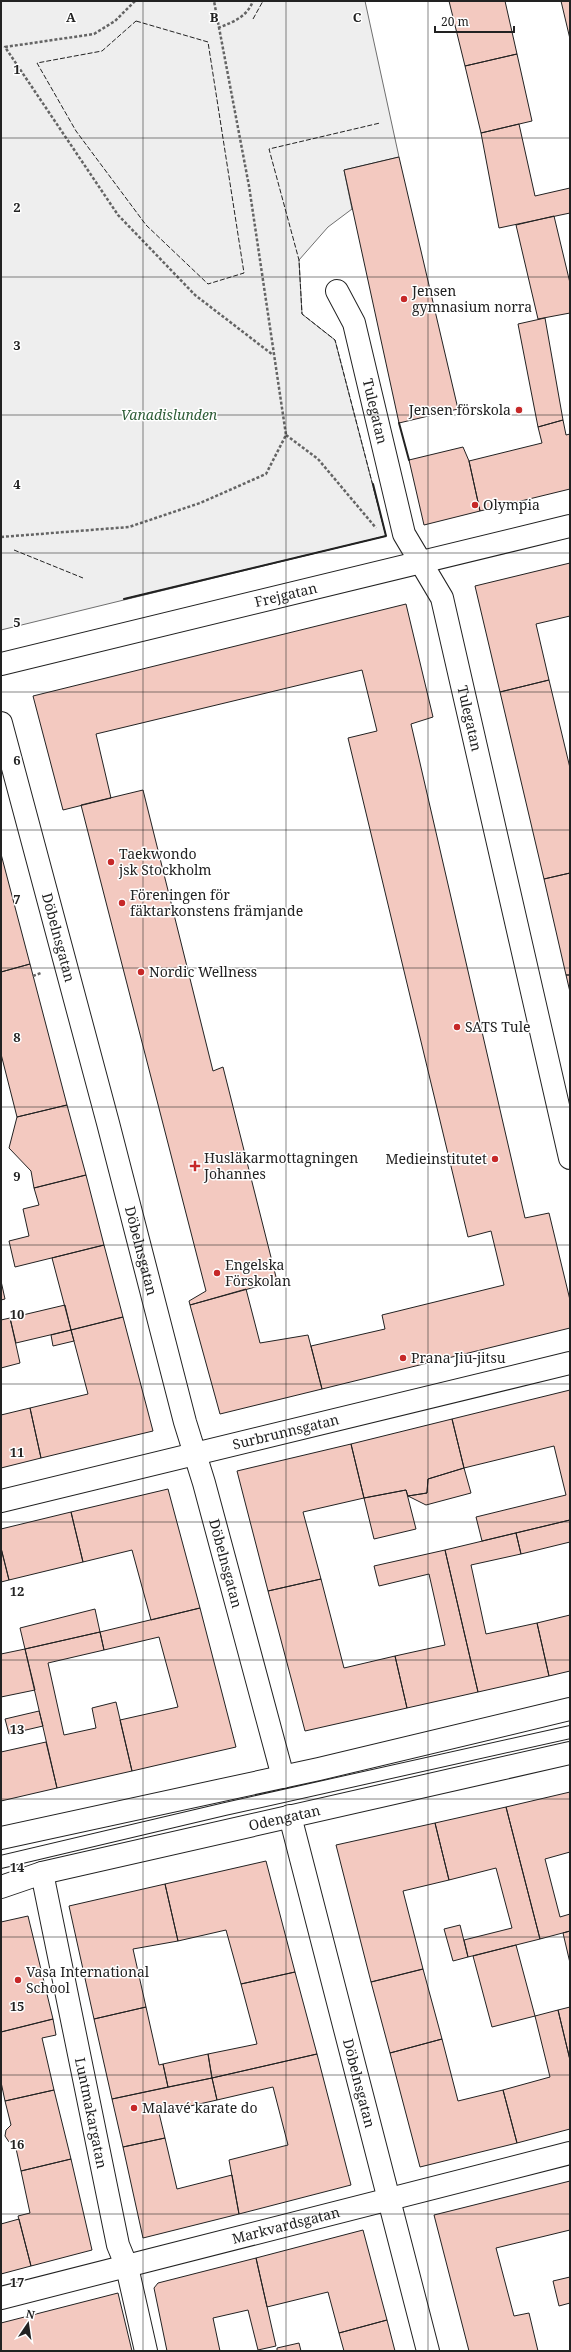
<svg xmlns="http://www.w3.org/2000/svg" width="571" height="2352" viewBox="0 0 571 2352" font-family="'Noto Serif',serif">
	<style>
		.green { fill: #eee; stroke: #6f6f6f }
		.building { fill: #f3c9c0; stroke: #222 }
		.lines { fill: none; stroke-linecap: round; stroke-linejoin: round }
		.service-casing { stroke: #222; stroke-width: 14 }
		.minor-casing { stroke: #222; stroke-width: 24 }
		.secondary-casing { stroke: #222; stroke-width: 24 }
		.path { stroke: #646464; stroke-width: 2.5; stroke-dasharray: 3 2; stroke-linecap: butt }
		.service { stroke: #fff; stroke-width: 12 }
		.minor { stroke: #fff; stroke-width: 22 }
		.secondary { stroke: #fff; stroke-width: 22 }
		.fence { stroke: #222; stroke-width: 1; stroke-dasharray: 5 2; stroke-linecap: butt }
		.wall { stroke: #222; stroke-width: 2 }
		.grid { fill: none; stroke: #222; stroke-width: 1; stroke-opacity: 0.55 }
		.poi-dot { fill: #c62828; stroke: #fff; stroke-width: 1.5 }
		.labels { text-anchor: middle; stroke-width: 3; stroke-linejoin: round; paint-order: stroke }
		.poi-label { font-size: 14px; fill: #222; stroke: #fff; text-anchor: start }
		.street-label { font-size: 14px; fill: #222; stroke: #fff }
		.park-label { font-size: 14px; font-style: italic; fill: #2f5e38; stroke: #fff }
		.grid-label { font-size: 13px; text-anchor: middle; font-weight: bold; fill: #222; stroke: #fff; stroke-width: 3; stroke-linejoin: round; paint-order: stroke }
	</style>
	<rect width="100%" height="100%" fill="#fff"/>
	<path class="green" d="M1,1H365L399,157L344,170L352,209L328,227L299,260L302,314L335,340L386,536L1,630Z"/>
	<path class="building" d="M449,1H505L517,54L465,66Z
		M561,1H570V39Z
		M517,54L532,121L481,133L465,66Z
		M519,124L535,196L570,188V213L499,228L481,133Z
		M399,157L458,409L399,423L344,170Z
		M554,216L570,283V313L538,319L516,225Z
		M545,318L563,420L538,427L518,324Z
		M563,420L566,435L570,434V489L480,511L469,461L542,443L538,427Z
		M463,447L469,461L480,511L424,525L409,460Z
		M570,563V616L536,624L549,680L500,692L475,586Z
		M406,604L433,717L411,724L525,1218L549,1213L570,1300V1328L322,1389L311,1346L385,1329L382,1315L504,1285L491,1231L468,1237L348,738L377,731L362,670L96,734L111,798L63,810L33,696Z
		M549,680L570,768V873L544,879L500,692Z
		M143,790L213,1071L223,1067L277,1281L190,1305L189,1301L206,1291L81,805Z
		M1,854L30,964L1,972Z
		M570,873V975H566L544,879Z
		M30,964L67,1105L17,1117L1,1054V972Z
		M566,975H570V992Z
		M67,1105L86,1175L34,1188L31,1171L9,1148L17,1117Z
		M86,1175L104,1245L15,1267L9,1241L29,1236L23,1209L39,1205L34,1188Z
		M104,1245L123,1317L71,1330L52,1258Z
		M1,1281L5,1299L1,1300Z
		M246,1289L260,1343L308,1335L322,1389L220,1414L190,1305Z
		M65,1305L71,1330L16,1343L10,1318Z
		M123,1317L153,1431L41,1458L30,1408L88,1394L71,1330Z
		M10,1318L20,1363L1,1368V1320Z
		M71,1330L74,1341L53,1346L51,1335Z
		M570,1390V1520L482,1541L476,1517L566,1495L554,1446L464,1468L452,1419Z
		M30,1408L41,1458L1,1468V1415Z
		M452,1419L464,1468L428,1479L427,1493L408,1496L406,1490L364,1498L351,1444Z
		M351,1444L364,1498L303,1512L321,1579L268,1591L237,1471Z
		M464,1468L471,1493L426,1505L408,1496L427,1493L428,1479Z
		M168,1489L200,1608L151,1620L132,1550L83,1562L71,1512Z
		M406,1490L416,1529L374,1539L364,1498Z
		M71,1512L83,1562L9,1580L1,1548V1529Z
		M570,1520V1542L521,1554L516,1533Z
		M516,1533L521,1554L471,1565L486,1634L537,1623L549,1676L478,1692L445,1550Z
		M1,1548L9,1580L1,1582Z
		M445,1550L478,1692L407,1708L395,1656L445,1645L429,1574L379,1586L374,1566Z
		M321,1579L344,1668L395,1656L407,1708L305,1731L268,1591Z
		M200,1608L236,1747L132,1771L120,1720L178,1707L159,1637L104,1650L100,1632Z
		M95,1609L100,1632L25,1649L20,1628Z
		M570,1615V1671L549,1676L537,1623Z
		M100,1632L104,1650L48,1663L64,1735L96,1728L92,1708L116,1702L132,1771L57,1788L25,1649Z
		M25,1649L35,1690L1,1697V1654Z
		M39,1711L43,1726L9,1734L5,1719Z
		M46,1742L57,1788L1,1801V1752Z
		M570,1792V1852L545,1859L560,1917L570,1914V1931L540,1939L506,1807Z
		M506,1807L540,1939L468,1957L464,1940L512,1928L496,1868L449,1880L435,1823Z
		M435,1823L449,1880L403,1891L423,1969L371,1982L336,1845Z
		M266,1861L295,1972L241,1984L226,1930L178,1941L165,1884Z
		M165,1884L178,1941L133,1949L146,2007L94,2019L69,1906Z
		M28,1916L53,2019L1,2032V1922Z
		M460,1925L468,1957L453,1961L444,1929Z
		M570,1931V1963L563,1933Z
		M516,1945L535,2016L492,2027L473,1956Z
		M423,1969L442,2039L390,2053L371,1982Z
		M295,1972L317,2054L212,2078L208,2054L257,2044L241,1984Z
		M146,2007L159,2065L163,2064L168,2087L112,2099L94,2019Z
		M570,2007V2060L558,2010Z
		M558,2010L570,2060V2129L517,2143L503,2090L550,2077L535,2016Z
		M53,2019L56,2035L42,2038L54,2090L5,2101L1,2082V2032Z
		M442,2039L458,2101L503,2090L517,2143L420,2167L390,2053Z
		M208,2054L212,2078L168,2087L163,2064Z
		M317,2054L351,2185L239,2214L229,2160L288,2145L273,2087L217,2100L212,2078Z
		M212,2078L217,2100L159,2113L165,2138L123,2147L112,2099Z
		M54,2090L71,2159L21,2171L15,2144L9,2142L5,2136L6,2130L11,2125L5,2101Z
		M165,2138L177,2189L232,2175L239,2214L143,2238L123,2147Z
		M71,2159L92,2250L31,2266L18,2216L30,2213L21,2171Z
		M570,2181V2230L496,2248L514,2316L529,2313L538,2351H469L434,2215Z
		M19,2219L31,2266L1,2274V2224Z
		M363,2230L387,2320L339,2333L328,2292L267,2307L256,2258Z
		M256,2258L276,2346L258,2350L248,2310L213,2318L220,2351H167L154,2288L158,2283Z
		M570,2277V2303L559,2306L553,2281Z
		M118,2293L132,2351H1V2323Z
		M387,2320L395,2351H344L339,2333Z
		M299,2343L301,2351H277V2348Z"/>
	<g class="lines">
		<g class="service-casing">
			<path id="service" d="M1,1862L225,1809L570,1732"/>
		</g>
		<g class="minor-casing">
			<g id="minor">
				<path id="s1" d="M337,291L354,323L404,534L442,598L570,1158"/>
				<path id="s2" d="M1,664L570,526"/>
				<path id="s3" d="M1,723L108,1123L185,1422L204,1483L283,1777"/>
				<path id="s4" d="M1,1501L570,1363"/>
				<path id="s5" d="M290,1816L428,2351"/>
				<path id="s6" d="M42,1873L118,2245L127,2267L146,2351"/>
				<path id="s7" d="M1,2298L570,2153"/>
			</g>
		</g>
		<g class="secondary-casing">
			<g id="secondary">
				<path d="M1,1838L319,1769L570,1709"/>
				<path id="s8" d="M1,1887L42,1873L570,1753"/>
			</g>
		</g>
		<path class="path" d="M135,1L115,21L94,34L5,47L118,215L195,295L273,355
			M218,28C233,22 247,17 253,1
			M286,435L318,459L376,528
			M1,537L129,527L200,503L266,474L286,435L249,186L214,1
			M33,976L41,973"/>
		<use href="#service" class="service"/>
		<use href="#minor" class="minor"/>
		<use href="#secondary" class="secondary"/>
		<path class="fence" d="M253,19L263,1
			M136,21L208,42L244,273L208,284L146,225L76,131L37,63L102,51Z
			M14,550L83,578
			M124,599L386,536L335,340L302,314L299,260L269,149L380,123"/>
		<path class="wall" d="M399,423L409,460
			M124,599L386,536L373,484"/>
	</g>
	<path class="grid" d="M143,1V2351M286,1V2351M428,1V2351M1,138H570M1,277H570M1,415H570M1,553H570M1,692H570M1,830H570M1,968H570M1,1107H570M1,1245H570M1,1384H570M1,1522H570M1,1660H570M1,1799H570M1,1937H570M1,2075H570M1,2214H570"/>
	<g class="poi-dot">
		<circle cx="404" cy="299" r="4"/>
		<circle cx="519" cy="410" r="4"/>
		<circle cx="475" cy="505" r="4"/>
		<circle cx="111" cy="862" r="4"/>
		<circle cx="122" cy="903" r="4"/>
		<circle cx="141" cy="972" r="4"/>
		<circle cx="457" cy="1027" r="4"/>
		<circle cx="495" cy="1159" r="4"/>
		<path d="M193 1160h4v4h4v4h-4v4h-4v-4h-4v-4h4z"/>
		<circle cx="217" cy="1273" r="4"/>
		<circle cx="403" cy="1358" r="4"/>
		<circle cx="18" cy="1980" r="4"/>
		<circle cx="134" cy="2108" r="4"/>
	</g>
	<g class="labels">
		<g class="poi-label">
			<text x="412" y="296">Jensen<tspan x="412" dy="16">gymnasium norra</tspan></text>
			<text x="511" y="415" text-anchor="end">Jensen förskola</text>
			<text x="483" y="510">Olympia</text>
			<text x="119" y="859">Taekwondo<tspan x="119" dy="16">jsk Stockholm</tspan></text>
			<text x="130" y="900">Föreningen för<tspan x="130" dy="16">fäktarkonstens främjande</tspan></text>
			<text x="149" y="977">Nordic Wellness</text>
			<text x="465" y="1032">SATS Tule</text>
			<text x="204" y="1163">Husläkarmottagningen<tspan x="204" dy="16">Johannes</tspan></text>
			<text x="487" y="1164" text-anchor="end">Medieinstitutet</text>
			<text x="225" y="1270">Engelska<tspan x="225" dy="16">Förskolan</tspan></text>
			<text x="411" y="1363">Prana Jiu-jitsu</text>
			<text x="26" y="1977">Vasa International<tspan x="26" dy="16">School</tspan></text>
			<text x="142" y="2113">Malavé karate do</text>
		</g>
		<g class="street-label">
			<text dy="5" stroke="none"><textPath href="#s1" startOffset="127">Tulegatan</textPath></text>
			<text dy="5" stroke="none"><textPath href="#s2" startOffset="293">Frejgatan</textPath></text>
			<text dy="5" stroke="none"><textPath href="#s1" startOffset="451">Tulegatan</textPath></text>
			<text dy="5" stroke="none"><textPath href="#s3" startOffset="222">Döbelnsgatan</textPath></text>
			<text dy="5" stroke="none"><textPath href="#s3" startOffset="546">Döbelnsgatan</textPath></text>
			<text dy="5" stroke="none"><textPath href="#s4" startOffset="293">Surbrunnsgatan</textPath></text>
			<text dy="5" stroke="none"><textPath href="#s3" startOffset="870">Döbelnsgatan</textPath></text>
			<text dy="5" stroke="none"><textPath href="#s8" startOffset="292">Odengatan</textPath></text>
			<text dy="5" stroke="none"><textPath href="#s5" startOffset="276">Döbelnsgatan</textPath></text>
			<text dy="5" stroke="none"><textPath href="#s6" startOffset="245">Luntmakargatan</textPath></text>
			<text dy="5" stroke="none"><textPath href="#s7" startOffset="294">Markvardsgatan</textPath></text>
		</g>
		<g class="park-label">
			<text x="169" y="420">Vanadislunden</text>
		</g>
	</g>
	<g class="grid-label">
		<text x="71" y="22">A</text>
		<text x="214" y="22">B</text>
		<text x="357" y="22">C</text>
		<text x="17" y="74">1</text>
		<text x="17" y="212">2</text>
		<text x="17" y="350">3</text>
		<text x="17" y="489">4</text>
		<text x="17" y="627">5</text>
		<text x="17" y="765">6</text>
		<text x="17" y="904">7</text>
		<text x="17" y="1042">8</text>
		<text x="17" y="1181">9</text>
		<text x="17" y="1319">10</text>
		<text x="17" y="1457">11</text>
		<text x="17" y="1596">12</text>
		<text x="17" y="1734">13</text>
		<text x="17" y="1872">14</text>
		<text x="17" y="2011">15</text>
		<text x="17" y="2149">16</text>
		<text x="17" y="2287">17</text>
	</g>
	<rect width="571" height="2352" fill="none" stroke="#222222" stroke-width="4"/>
	<g transform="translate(28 2324) rotate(13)" stroke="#ffffff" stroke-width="3" paint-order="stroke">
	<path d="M0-3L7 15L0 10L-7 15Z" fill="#222222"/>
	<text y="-6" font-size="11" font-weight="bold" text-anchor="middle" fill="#222222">N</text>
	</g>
	<path d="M435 26v6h79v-6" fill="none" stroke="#222222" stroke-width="2"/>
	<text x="441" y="26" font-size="12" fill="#222222" stroke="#ffffff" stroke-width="3" paint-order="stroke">20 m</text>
</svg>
